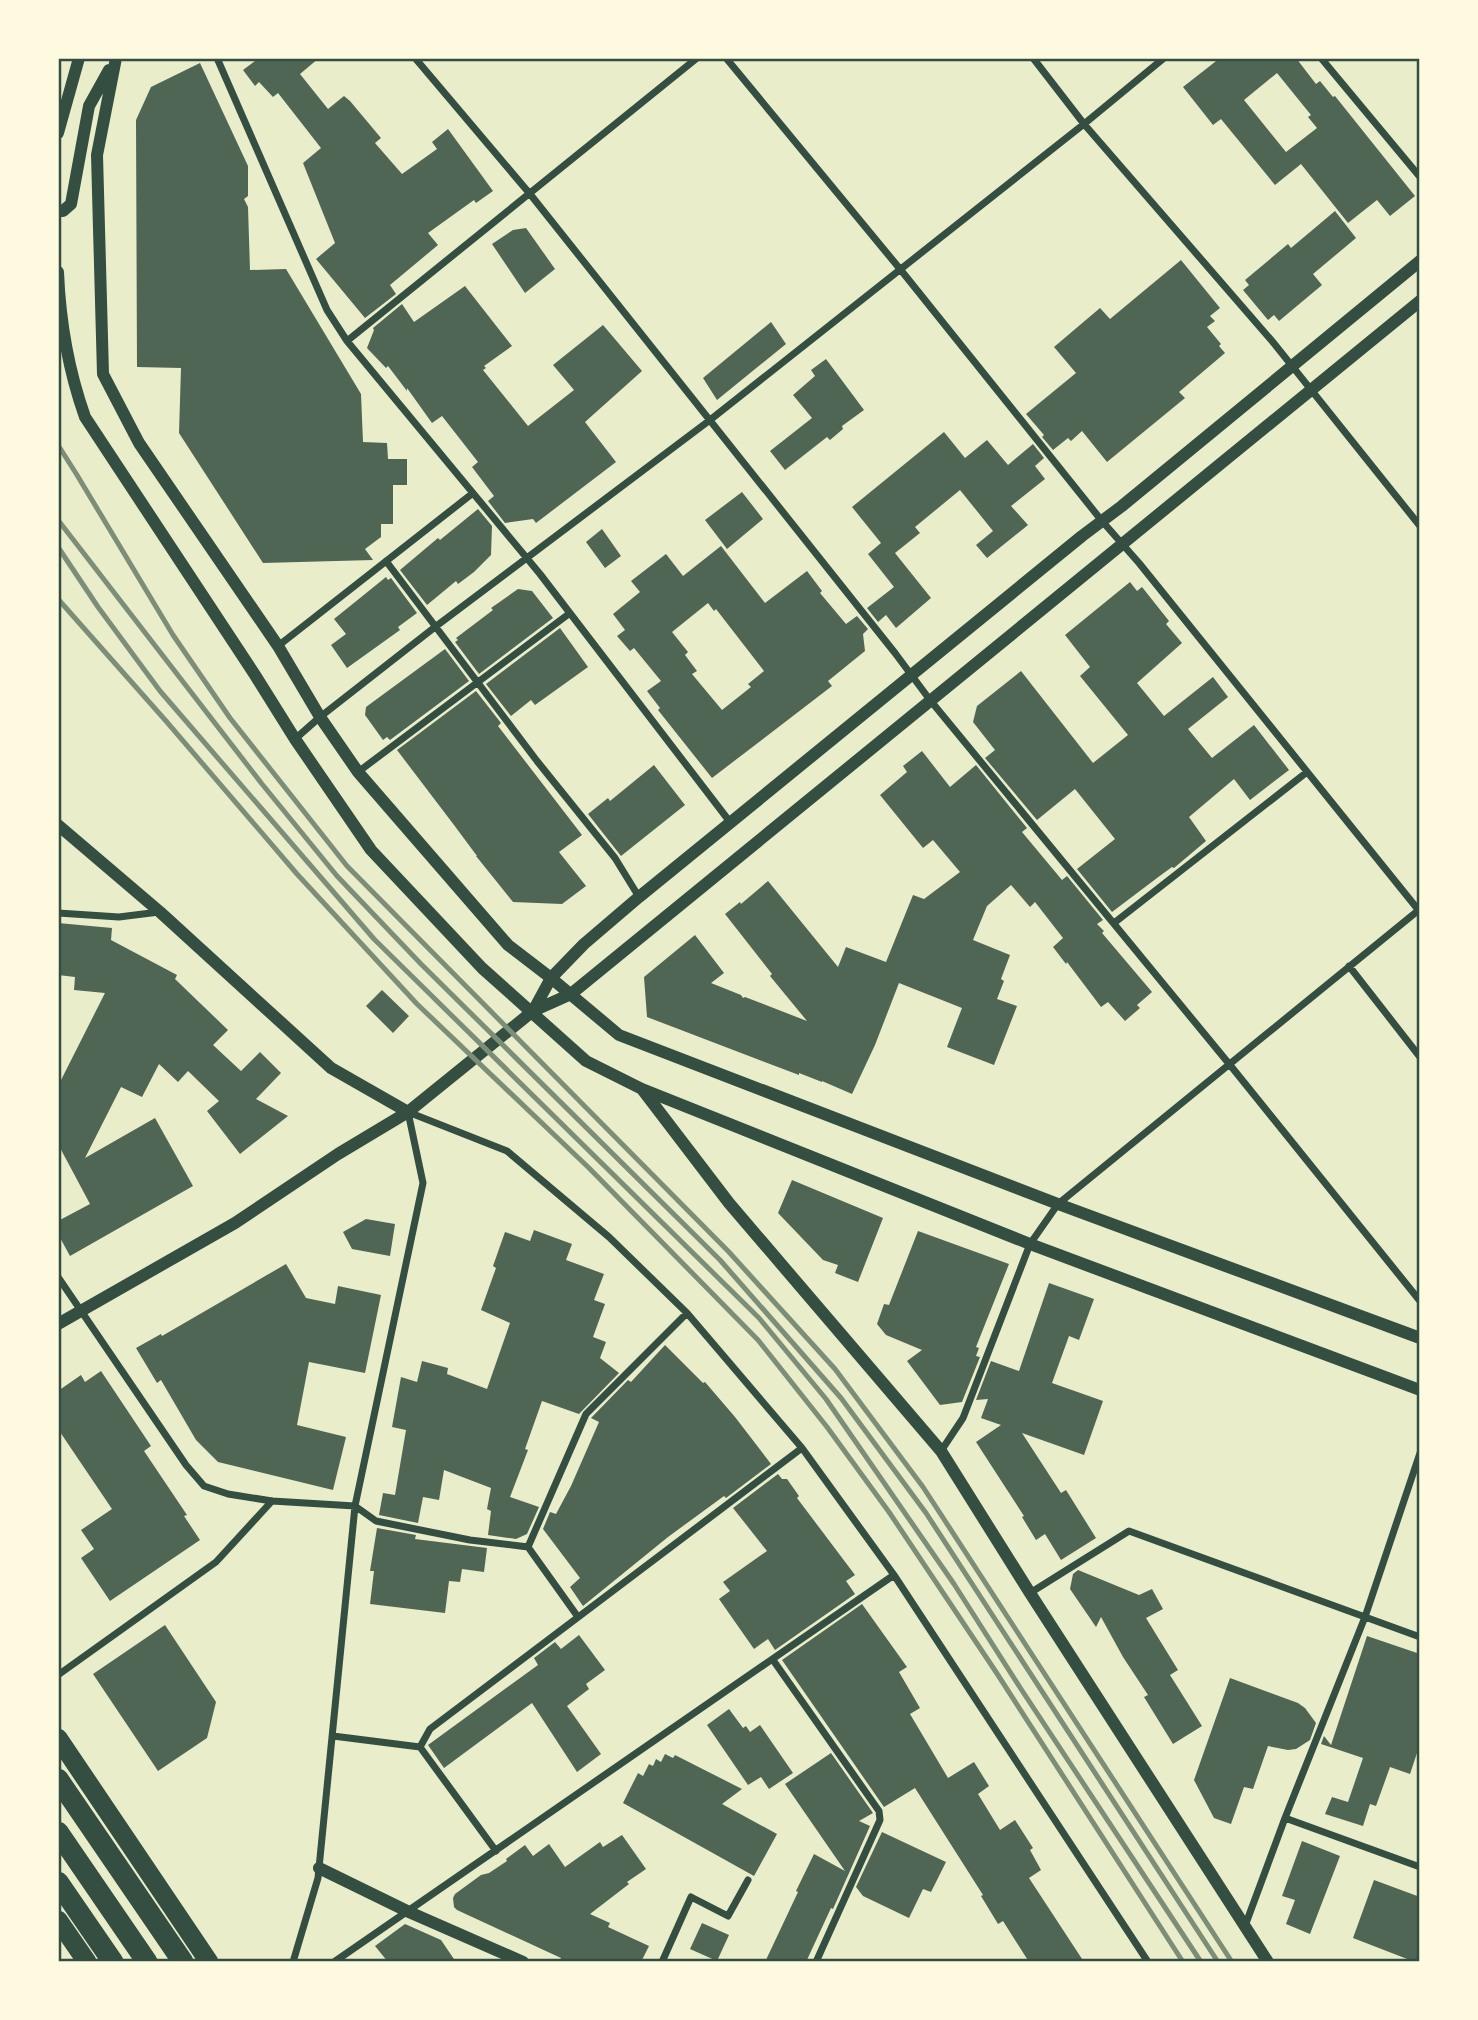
<svg xmlns="http://www.w3.org/2000/svg" width="1478" height="2020" viewBox="0 0 1478 2020" font-family="Signika,sans-serif">
	<style>
		.building { fill: #4f6655; fill-rule: evenodd }
		.lines { fill: none; stroke-linecap: round; stroke-linejoin: round }
		.minor { stroke: #344e41; stroke-width: 7 }
		.tertiary { stroke: #344e41; stroke-width: 12 }
		.trunk { stroke: #344e41; stroke-width: 19 }
		.motorway { stroke: #344e41; stroke-width: 21 }
		.rail { stroke: #7c8e77; stroke-width: 5 }
		.neatline { fill: none; stroke: #344e41; stroke-width: 2.5 }
	</style>
	<rect width="100%" height="100%" fill="#e9edc9"/>
	<path class="building" d="M259,58H319L300,74L328,109L344,96L350,101L381,138L375,143L402,174L437,149L432,142L448,129L493,191L476,203L474,200L428,233L438,245L390,285L396,294L365,318L316,259L335,243L303,163L321,148L278,93L273,97L259,82L255,86L243,70Z
		M1220,58H1296L1316,84L1320,81L1333,97L1335,96L1415,196L1390,216L1377,200L1348,223L1301,164L1275,185L1221,119L1213,125L1183,87ZM1277,73L1311,115L1308,117L1317,128L1286,152L1244,100Z
		M200,63L248,166V196L244,199L248,207L250,270L286,269L361,394L363,442L387,443L388,459H407V485H393V524H381V537L365,549L373,560L263,563L179,433L181,368L137,367L136,120L151,87Z
		M1335,211L1356,238L1313,274L1322,285L1279,321L1274,315L1268,320L1243,290L1249,285L1245,280L1288,244L1291,248Z
		M526,228L555,269L525,293L492,244L513,230Z
		M1181,260L1220,308L1210,316L1215,321L1207,327L1221,344L1219,346L1225,353L1179,392L1185,398L1107,462L1082,431L1071,441L1068,438L1053,450L1042,437L1044,435L1026,414L1076,373L1054,347L1100,308L1110,319Z
		M465,286L512,346L484,366L486,368L483,370L528,426L574,390L553,365L603,325L642,371L585,422L616,462L536,523L533,519L505,523L488,501L494,496L472,467L478,462L442,416L432,423L407,388V391L388,366L386,368L367,348L374,330L373,328L402,304L414,322Z
		M771,322L786,344L717,400L703,378Z
		M826,359L864,410L842,426L843,429L830,440L827,437L785,470L770,451L812,418L793,395L815,376L811,370Z
		M944,432L965,458L987,440L1008,465L1033,444L1044,458L1035,466L1045,479L1011,506L1028,525L987,558L976,545L993,531L960,490L915,527L920,533L895,553L931,598L896,628L886,615L878,622L867,608L894,587L868,554L881,543L852,507Z
		M742,492L763,519L727,549L705,520Z
		M478,509L492,526L491,555L474,572L458,584L456,581L427,605L400,570L438,538L440,540Z
		M602,529L621,556L605,568L586,542Z
		M721,546L765,603L807,571L822,591L820,593L846,624L857,616L868,629L863,634L865,651L828,681L832,686L712,778L658,710L660,708L647,691L661,681L634,648L630,651L617,636L625,630L613,614L640,592L631,581L666,554L683,576ZM708,603L714,611L716,609L764,671L748,684L751,687L722,710L692,674L697,671L685,655L688,652L672,632Z
		M386,577L388,580L391,578L417,613L398,627L400,630L347,668L331,645L346,634L334,619Z
		M1130,582L1137,591L1142,587L1169,621L1166,624L1182,643L1137,683L1164,716L1213,677L1228,697L1188,729L1212,758L1254,725L1289,770L1250,800L1234,779L1189,817L1206,841L1174,868L1172,867L1161,875L1112,912L1077,869L1115,839L1075,789L1037,820L985,758L995,750L973,722L977,706L1021,671L1093,763L1128,735L1080,676L1090,667L1065,635Z
		M518,589L532,591L553,618L479,674L455,642L458,640L456,638L493,610L491,608Z
		M560,628L588,667L535,705L531,700L511,716L486,684Z
		M445,649L469,681L390,740L387,737L383,740L365,715L366,707Z
		M476,691L501,723L498,726L582,835L559,852L586,886L562,904L513,902L476,856H477L454,825L397,750Z
		M922,751L950,787L976,765L1027,828L1022,832L1062,880L1067,876L1103,920L1097,924L1104,931L1102,933L1152,992L1137,1005L1140,1008L1125,1021L1108,1002L1101,1007L1067,962L1066,964L1053,947L1063,938L1035,902L1030,907L1011,885L987,906L973,940L1010,955L1001,979L1004,981L997,999L1017,1006L994,1065L947,1047L962,1008L899,983L875,1045L852,1094L822,1081V1082L799,1073V1075L647,1017L644,977L695,935L724,973L711,983L741,995L743,998L745,997L807,1021L770,976L772,974L725,914L740,902L741,904L768,881L838,967L846,947L886,962L913,895L924,899L960,872L933,840L923,848L880,795L907,772L903,766Z
		M654,765L685,805L621,856L588,814L608,798L610,801Z
		M58,923L112,928L111,940L177,975L175,979L228,1030L213,1045L241,1071L260,1052L281,1073L256,1099L288,1116L240,1154L207,1111L219,1101L188,1071L178,1082L159,1064L142,1097L121,1087L85,1158L155,1118L193,1186L70,1256L58,1234V1221L90,1204L58,1144V1086L105,993L74,990L75,977L58,975Z
		M382,990L409,1016L393,1033L366,1006Z
		M792,1180L883,1218L858,1282L835,1273L838,1265L823,1260L778,1213Z
		M366,1219L395,1224L390,1256L352,1249L343,1232Z
		M534,1230L572,1244L566,1260L604,1274L594,1300L605,1304L593,1337L606,1342L600,1358L619,1373L579,1414L542,1401L525,1449L528,1450L510,1497L539,1507L527,1534L516,1539L488,1535L491,1511L487,1509L491,1488L444,1470L439,1500L423,1497L418,1523L379,1515L383,1493L395,1495L406,1430L392,1427L401,1377L417,1382L422,1361L448,1368L447,1374L487,1389L510,1323L481,1310L496,1268L493,1266L505,1232L530,1241Z
		M918,1231L1009,1264L976,1347L979,1348L976,1356L980,1357L962,1402L940,1405L907,1361L922,1350L886,1335L877,1324L884,1304L889,1305Z
		M286,1264L306,1298L335,1304L338,1286L381,1295L365,1373L309,1362L297,1425L346,1437L333,1490L218,1462L196,1440L161,1380L157,1383L136,1348L161,1334L162,1336Z
		M1049,1283L1094,1299L1079,1340L1069,1336L1052,1383L1103,1401L1084,1455L1022,1433L1061,1493L1066,1490L1096,1538L1061,1560L1045,1534L1036,1540L1022,1517L1024,1516L976,1442L1001,1425L981,1418L988,1399L976,1400L991,1361L1019,1371Z
		M665,1345L703,1383L705,1382L735,1417L771,1464L726,1498L724,1496L668,1537L583,1606L570,1587L580,1578L543,1529L550,1512L556,1514L571,1486L599,1422L591,1418L628,1380L631,1382Z
		M101,1371L151,1446L144,1451L187,1515L184,1516L200,1540L110,1601L81,1558L94,1549L81,1530L112,1509L58,1429V1391L81,1375L85,1382Z
		M778,1474L782,1479H787L799,1496L797,1498L855,1575L846,1581L855,1594L775,1650L768,1639L754,1649L719,1599L730,1591L723,1582L767,1551L733,1508Z
		M377,1528L416,1535L415,1539L487,1548L484,1572L462,1569L460,1582L449,1581L445,1613L370,1604L374,1571H370Z
		M1078,1570L1139,1595L1152,1589L1163,1609L1146,1618L1178,1670L1170,1675L1202,1726L1173,1744L1144,1697L1148,1695L1123,1657L1101,1617L1096,1627L1070,1589L1073,1574Z
		M862,1604L907,1667L899,1672L920,1708L910,1714L948,1778L974,1762L989,1786L978,1794L1000,1830L1015,1820L1033,1848L1030,1850L1041,1870L1029,1878L1084,1962H1029L1003,1921L998,1924L981,1896L983,1895L915,1788L884,1807L782,1660Z
		M165,1625L216,1702L207,1738L158,1771L93,1674Z
		M579,1635L605,1670L586,1684L589,1689L567,1706L601,1754L577,1772L532,1703L444,1768L428,1745L538,1665L534,1658L555,1642L561,1649Z
		M1367,1636L1420,1654V1744L1410,1774L1390,1767L1376,1806L1370,1804L1363,1826L1325,1814L1332,1797L1348,1802L1363,1758L1321,1744L1324,1736L1331,1745Z
		M1230,1678L1298,1703L1305,1708L1316,1723L1310,1740L1296,1749L1288,1750L1268,1746L1253,1789L1244,1787L1231,1824L1214,1818L1194,1780Z
		M729,1709L743,1728L746,1726L750,1732L760,1725L793,1773L769,1789L761,1777L748,1785L707,1725Z
		M831,1753L873,1813L859,1821L870,1826L837,1900L833,1909L831,1908L806,1962H765L798,1892L796,1891L814,1854L845,1871L785,1784Z
		M665,1754L673,1758L675,1755L742,1789L722,1804L777,1834L754,1876L623,1803L638,1773L643,1776L649,1764L653,1766L656,1759L661,1762Z
		M882,1832L946,1862L931,1892L923,1889L909,1918L863,1896L856,1887Z
		M622,1835L646,1869L627,1882L629,1884L590,1914L610,1923L608,1927L649,1946L641,1962H559L561,1958L457,1910L454,1907L453,1898L455,1894L481,1875L489,1873L507,1861L506,1859L525,1845L533,1856L549,1844L565,1867L600,1842L603,1847Z
		M1302,1841L1340,1856L1310,1934L1286,1924L1295,1900L1282,1896Z
		M1374,1880L1420,1897V1962H1415L1353,1938Z
		M702,1923L729,1935L717,1961L690,1949Z
		M405,1924L441,1940L456,1962H388L375,1946Z"/>
	<g class="lines">
		<path class="minor" d="M217,58L327,310L347,341L540,574L730,822
			M415,58L530,194L895,653L930,700L1230,1065L1420,1301
			M726,58L900,269L1102,521L1139,563L1420,912
			M1033,58L1084,124L1272,341L1420,526
			M1321,58L1420,177
			M347,341L697,58
			M386,561L537,761L615,858L639,897
			M278,646L473,493
			M295,739L320,717L435,627L710,420L1084,124L1164,58
			M358,772L570,613
			M58,913L119,917L159,912
			M1114,923L1307,772
			M1349,966L1420,1057
			M408,1112L507,1151L609,1237L687,1313L802,1448L894,1575L1148,1962
			M58,1277L186,1465L204,1486L228,1494L272,1501L355,1506L376,1521L470,1540L528,1547L578,1617
			M941,1451L963,1418L1030,1244L1058,1204L1420,909
			M528,1547L586,1414L687,1313
			M1030,1593L1129,1531L1420,1637
			M773,1660L879,1811L880,1820L816,1962
			M58,1675L216,1562L272,1501
			M333,1736L420,1747L496,1851
			M420,1747L430,1729L802,1448
			M1285,1818L1420,1867
			M1245,1926L1285,1818L1365,1617L1420,1453
			M293,1962L318,1878L355,1506L423,1183L408,1112
			M334,1962L894,1575
			M662,1962L691,1897L728,1916L748,1880"/>
		<path class="tertiary" d="M116,58L97,155L103,374L139,443L278,646L320,717L358,772L508,945L551,978L619,1035L1058,1204L1420,1338
			M58,133L79,58
			M58,211H63L71,204L89,106L109,70
			M58,272C60,323 68,369 85,417L255,675L295,739L371,850L482,968L586,1061L642,1089L1030,1244L1420,1390
			M58,825L160,912L331,1068L408,1112
			M533,1011L551,978L584,944L639,897L1082,536L1122,506L1420,261
			M642,1089L729,1203L941,1451L1030,1593L1268,1962
			M58,1324L235,1223L338,1154L408,1112L533,1011L571,994L1420,301
			M319,1868L409,1912L523,1962"/>
		<path class="trunk" d="M58,1738L209,1962
			M58,1920L87,1962"/>
		<path class="motorway" d="M58,1779L183,1962
			M58,1832L147,1962
			M58,1882L113,1962"/>
		<path class="rail" d="M58,445L77,475L173,635L230,718L347,866L728,1251L835,1369L923,1487L1232,1962
			M58,520L262,784L337,876L421,964L720,1260L841,1398L926,1513L1218,1962
			M58,547L98,607L160,691L374,939L759,1318L826,1399L954,1584L1021,1689L1201,1962
			M58,599L166,721L297,874L417,1004L589,1168L758,1340L827,1427L889,1512L996,1672L1183,1962"/>
	</g>
	<rect width="1478" height="2020" fill="none" stroke="#fefae0" stroke-width="119"/>
	<rect x="60" y="60" width="1358" height="1900" class="neatline"/>
</svg>
